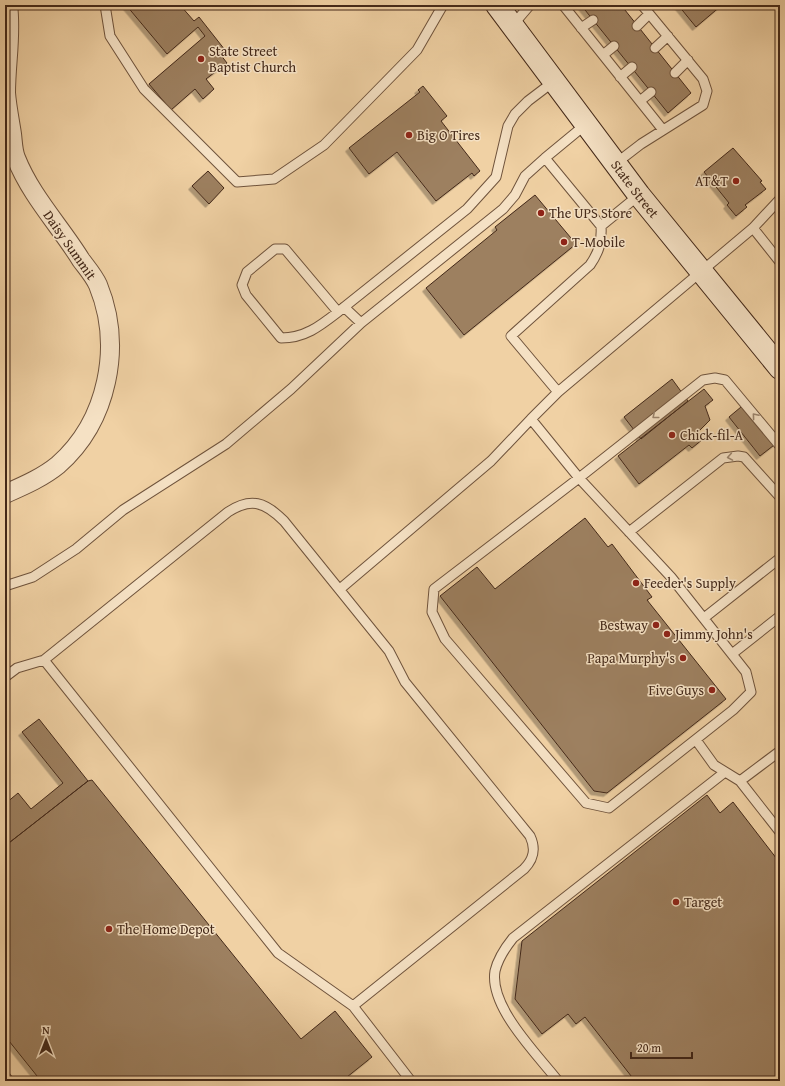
<svg xmlns="http://www.w3.org/2000/svg" width="785" height="1086" viewBox="0 0 785 1086" font-family="'Gentium Book Plus',serif">
	<style>
		.building { fill: #9d8061; stroke: #442919; filter: url(#shadow) }
		.lines { fill: none; stroke-linecap: round; stroke-linejoin: round }
		.service-casing { stroke: #6f533c; stroke-width: 11 }
		.minor-casing { stroke: #6f533c; stroke-width: 20 }
		.secondary-casing { stroke: #442919; stroke-width: 24 }
		.service { stroke: #f5e1c4; stroke-width: 9 }
		.minor { stroke: #f5e1c4; stroke-width: 18 }
		.secondary { stroke: #f5e1c4; stroke-width: 22 }
		.oneway { stroke: #9c856e }
		.poi-dot { fill: #8f2418; stroke: #f5e1c4; stroke-width: 1.5 }
		.labels { text-anchor: middle; stroke-width: 3; stroke-linejoin: round; paint-order: stroke }
		.poi-label { font-size: 14px; fill: #442919; stroke: #f5e1c4; text-anchor: start }
		.street-label { font-size: 14px; fill: #442919; stroke: #f5e1c4 }
	</style>
	<defs>
		<filter id="shadow"><feDropShadow dx="-3.5" dy="3.5" stdDeviation="0" flood-color="#0004"/></filter>
	</defs>
	<rect width="100%" height="100%" fill="#f0d1a4"/>
	<filter id="stains"><feTurbulence type="fractalNoise" baseFrequency=".005" numOctaves="4"/><feColorMatrix values="0 0 0 0 .2 0 0 0 0 .09 0 0 0 0 .02 0 0 0 .5 -.17"/></filter>
	<radialGradient id="worn" r=".72"><stop offset=".6" stop-color="#630" stop-opacity="0"/><stop offset="1" stop-color="#630" stop-opacity=".3"/></radialGradient>
	<path class="building" d="M126,5H180L194,21L199,17L225,50L220,54L227,63L206,79L214,89L203,99L195,89L171,110L149,84L205,36L198,27L167,54Z
		M581,5H621L691,93L668,113Z
		M678,5H722L696,27Z
		M423,86L447,116L441,121L480,171L474,176L472,173L436,201L397,152L369,174L349,148L420,92L418,90Z
		M733,148L762,181L760,182L766,189L745,205L747,207L736,216L727,205L729,203L704,172Z
		M208,171L224,188L209,204L192,186Z
		M535,195L576,244L464,335L426,288L497,230L495,227Z
		M672,379L688,401L641,439L624,417Z
		M704,389L713,400L705,406L710,420L698,432L703,439L692,448L689,445L639,484L618,456Z
		M747,402L778,442L760,456L729,417Z
		M585,518L608,547L612,544L652,597L647,600L726,699L607,793L594,791L440,596L477,567L495,589Z
		M39,719L88,781L5,846V804L18,793L31,809L63,783L22,732Z
		M92,780L301,1039L335,1011L372,1057L342,1081H41L5,1036V846L88,781Z
		M707,795L720,813L733,802L780,863V1081H635L585,1017L576,1024L568,1014L542,1034L515,999L522,941Z"/>
	<g class="lines">
		<g class="service-casing">
			<path id="service" d="M105,5L110,36L144,89L237,182L274,179L324,145L417,50L443,5
				M563,5L663,130
				M512,26L530,5
				M637,26L649,14
				M581,28L593,20
				M655,48L668,36
				M603,55L614,46
				M675,73L688,60
				M620,77L632,67
				M640,101L651,92
				M615,164L641,144L703,105L707,91L703,79L642,5
				M780,199L753,228L558,392L531,419L579,478L671,577L746,672L751,692L733,710L609,808L586,803L445,639L432,612L434,589L579,478L703,380L715,378L725,380L780,446
				M601,226L639,195
				M753,228L780,262
				M344,307L361,323
				M338,312L285,249H275L247,272L242,285L246,295L281,338C305,338 320,326 338,312L467,209L496,177L508,126L515,114L528,101L553,82
				M558,392L511,336L590,265C599,252 602,242 601,226L545,158L585,125
				M629,532L723,458L738,456L744,457L780,497
				M5,586L33,577L76,549L123,510L226,444L291,389L361,323L503,209L515,195L525,176L545,158
				M340,589L491,461L531,419
				M704,618L780,558
				M732,654L780,616
				M44,660L278,953L353,1006L411,1081
				M5,677L17,668L44,660L228,512C251,497 265,502 284,521L389,651L405,682L530,836C536,849 534,859 524,869L353,1006
				M696,740L714,765L740,781
				M780,751L740,781L780,832
				M5,1076L9,1081
				M558,1081C537,1054 489,1007 495,971C498,958 505,948 513,938L725,772"/>
		</g>
		<g class="minor-casing">
			<path id="minor" d="M5,494C23,486 42,478 58,465C108,421 123,346 98,285C94,276 87,268 81,260C60,226 31,196 16,158C13,151 13,142 12,134C10,121 7,106 6,93C6,63 12,34 8,5"/>
		</g>
		<g class="secondary-casing">
			<g id="secondary">
				<path id="s1" d="M497,5L639,195L780,368"/>
			</g>
		</g>
		<use href="#service" class="service"/>
		<use href="#minor" class="minor"/>
		<use href="#secondary" class="secondary"/>
	</g>
	<defs><path id="oneway-chevron" d="M-2-3.5L2.5 0L-2 3.5" fill="none" stroke-width="1.6" stroke-linecap="round" stroke-linejoin="round"/></defs>
	<g class="oneway">
		<use href="#oneway-chevron" transform="translate(655 416) rotate(141)"/>
		<use href="#oneway-chevron" transform="translate(755 416) rotate(-130)"/>
		<use href="#oneway-chevron" transform="translate(730 457) rotate(170)"/>
	</g>
	<g class="poi-dot">
		<circle cx="201" cy="59" r="4"/>
		<circle cx="409" cy="135" r="4"/>
		<circle cx="736" cy="181" r="4"/>
		<circle cx="541" cy="213" r="4"/>
		<circle cx="564" cy="242" r="4"/>
		<circle cx="672" cy="435" r="4"/>
		<circle cx="636" cy="583" r="4"/>
		<circle cx="656" cy="625" r="4"/>
		<circle cx="667" cy="634" r="4"/>
		<circle cx="683" cy="658" r="4"/>
		<circle cx="712" cy="690" r="4"/>
		<circle cx="676" cy="902" r="4"/>
		<circle cx="109" cy="929" r="4"/>
	</g>
	<g class="labels">
		<g class="poi-label">
			<text x="209" y="56">State Street<tspan x="209" dy="16">Baptist Church</tspan></text>
			<text x="417" y="140">Big O Tires</text>
			<text x="728" y="186" text-anchor="end">AT&amp;T</text>
			<text x="549" y="218">The UPS Store</text>
			<text x="572" y="247">T-Mobile</text>
			<text x="680" y="440">Chick-fil-A</text>
			<text x="644" y="588">Feeder's Supply</text>
			<text x="648" y="630" text-anchor="end">Bestway</text>
			<text x="675" y="639">Jimmy John's</text>
			<text x="675" y="663" text-anchor="end">Papa Murphy's</text>
			<text x="704" y="695" text-anchor="end">Five Guys</text>
			<text x="684" y="907">Target</text>
			<text x="117" y="934">The Home Depot</text>
		</g>
		<g class="street-label">
			<text dy="5" stroke="none"><textPath href="#s1" startOffset="230">State Street</textPath></text>
			<text transform="translate(70 245) rotate(55)" y="5">Daisy Summit</text>
		</g>
	</g>
	<rect width="785" height="1086" fill="none" stroke="#f0d1a4" stroke-width="20"/>
	<rect x="6" y="6" width="773" height="1074" fill="none" stroke="#442919" stroke-width="2"/>
	<rect x="10" y="10" width="765" height="1066" fill="none" stroke="#442919"/>
	<g transform="translate(46 1040)" stroke="#f5e1c4" stroke-width="3" paint-order="stroke">
	<path d="M0-3L7 15L0 10L-7 15Z" fill="#442919"/>
	<text y="-6" font-size="11" font-weight="bold" text-anchor="middle" fill="#442919">N</text>
	</g>
	<path d="M631 1052v6h61v-6" fill="none" stroke="#442919" stroke-width="2"/>
	<text x="637" y="1052" font-size="12" fill="#442919" stroke="#f5e1c4" stroke-width="3" paint-order="stroke">20 m</text>
	<rect width="100%" height="100%" filter="url(#stains)"/>
	<rect width="100%" height="100%" fill="url(#worn)"/>
</svg>
